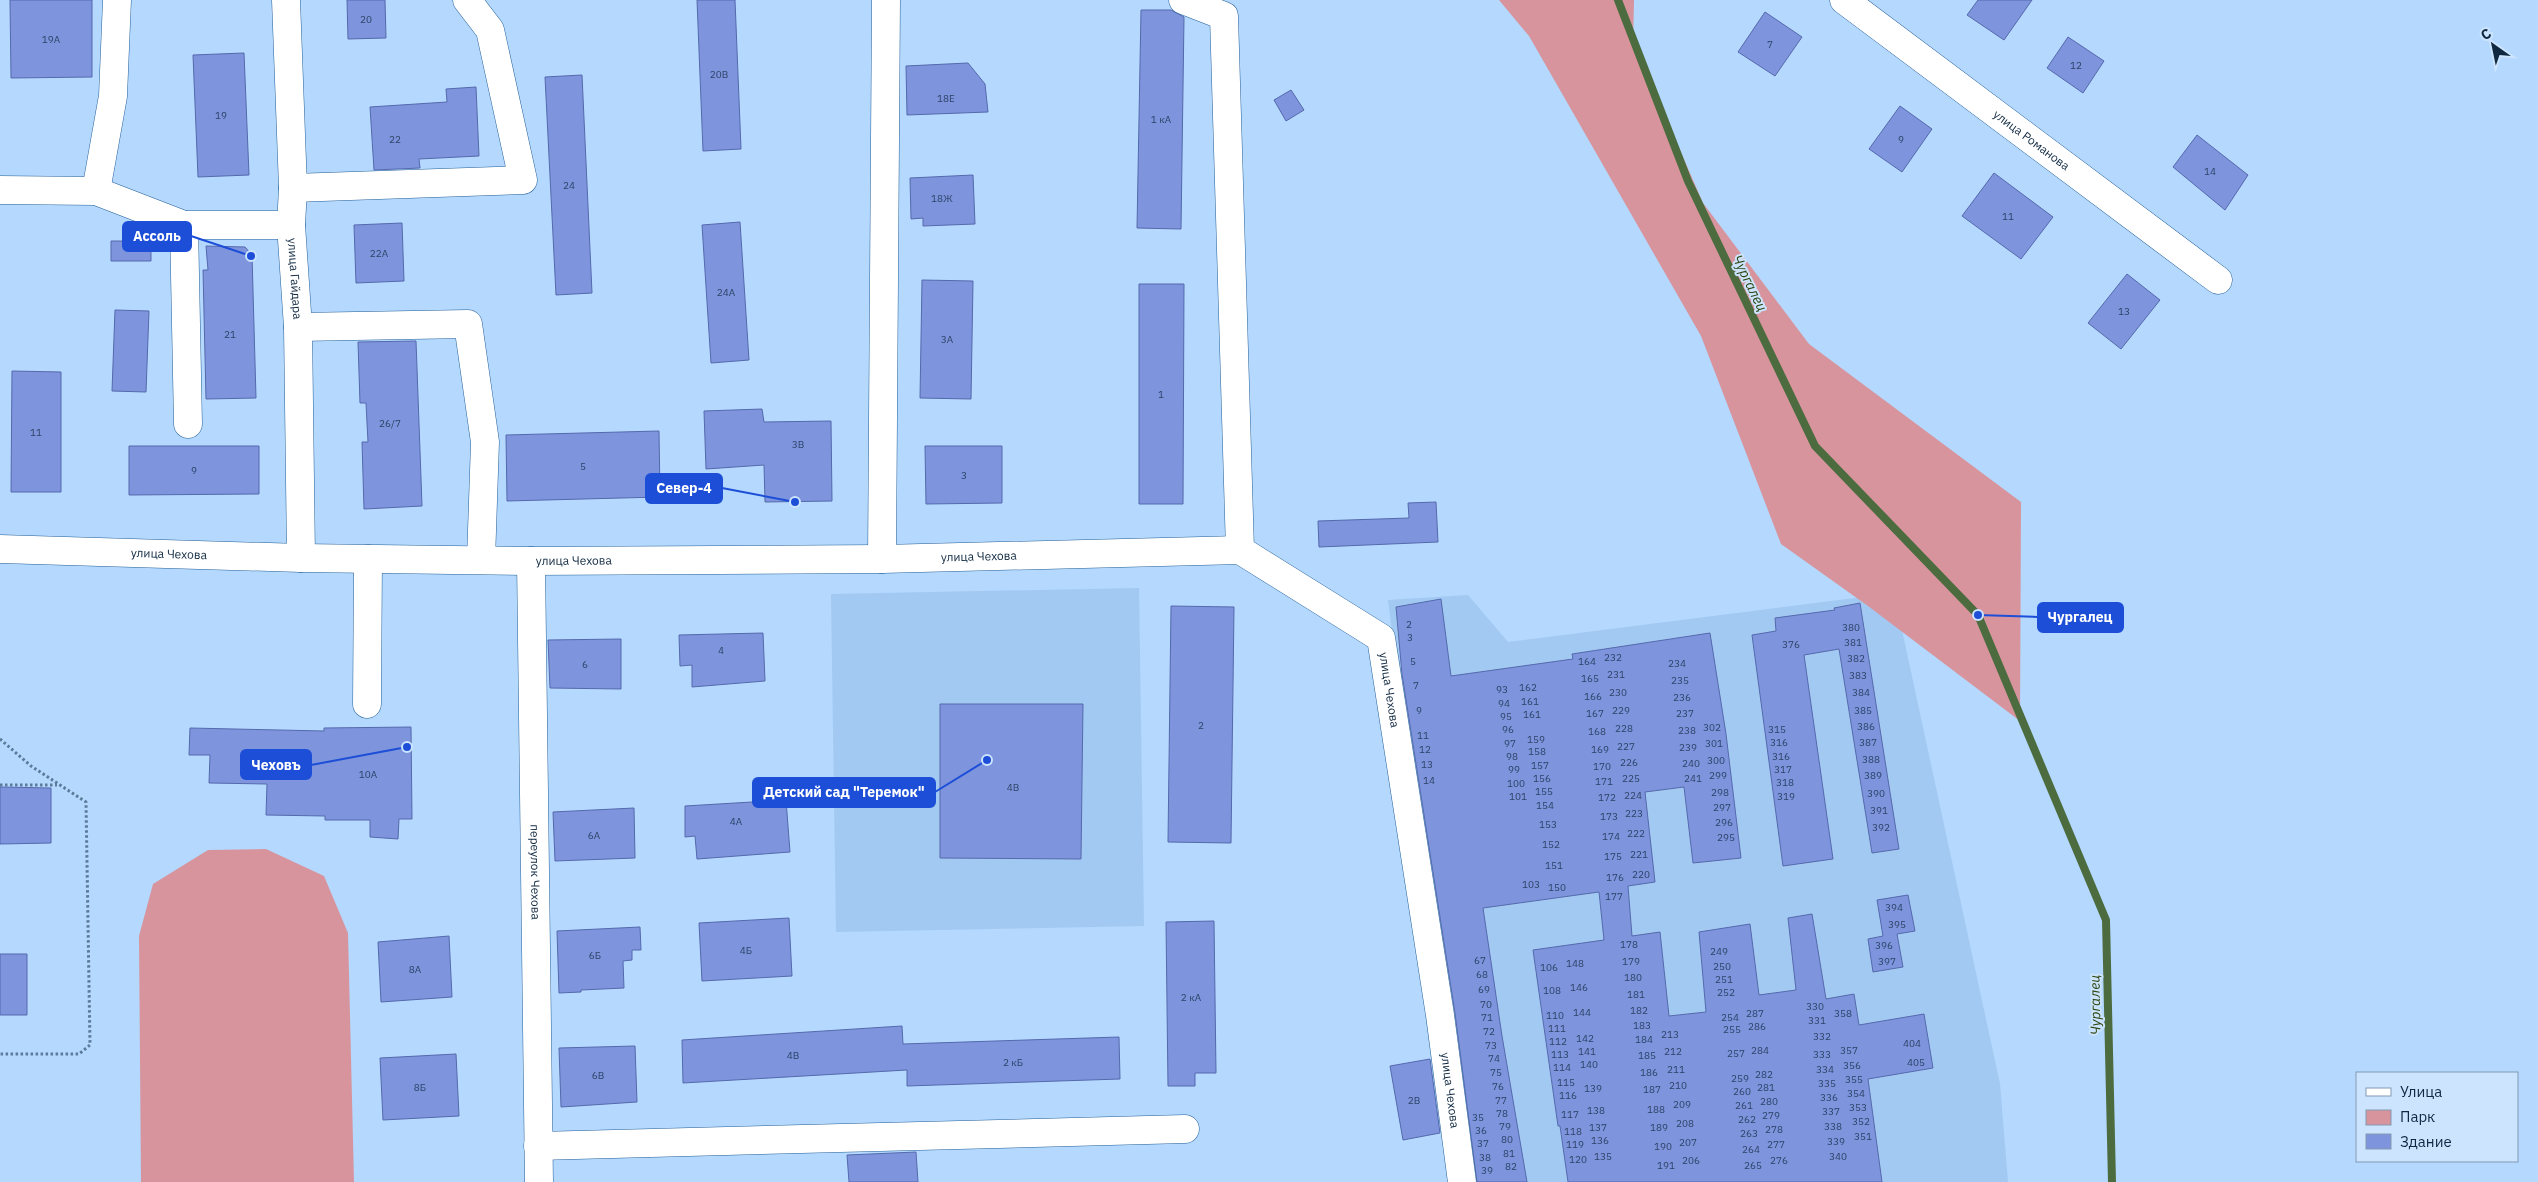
<svg xmlns="http://www.w3.org/2000/svg" width="2538" height="1182" viewBox="0 0 2538 1182" font-family="'IBM Plex Sans',sans-serif">
	<style>
		.built { fill: #a2c9f1 }
		.green { fill: #d7949d }
		.lines { fill: none; stroke-linecap: round; stroke-linejoin: round }
		.stream { stroke: #4c6c3f; stroke-width: 8 }
		.building { fill: #7e94dc; stroke: #5569ad }
		.minor-casing { stroke: #246098; stroke-width: 29 }
		.path { stroke: #5c7a99; stroke-width: 3; stroke-dasharray: 2.5 2.5; stroke-linecap: butt }
		.minor { stroke: #fff; stroke-width: 28 }
		.labels { text-anchor: middle; stroke-width: 4; stroke-linejoin: round; paint-order: stroke }
		.number-label { font-size: 10px; fill: #2c4468 }
		.street-label { font-size: 12px; fill: #102941; stroke: #cce4fe }
		.water-label { font-size: 14px; font-style: italic; fill: #2d450f; stroke: #cce4fe }
		.leader { fill: none; stroke: #1d4ed8; stroke-width: 2 }
		.callout-dot { fill: #1d4ed8; stroke: #cce4fe; stroke-width: 2 }
		.callout { fill: #1d4ed8; stroke: #1d4ed8; stroke-width: 2 }
		.callout-label { font-size: 14px; text-anchor: middle; font-weight: bold; fill: #fff }
	</style>
	<rect width="100%" height="100%" fill="#b4d8fe"/>
	<path class="built" d="M1139,588L1144,926L836,932L831,594Z
		M1894,593L2000,1084L2008,1182H1463L1388,600L1468,595L1508,642Z"/>
	<path class="green" d="M1499,0H1634L1633,42L1703,203L1809,344L2021,502L2020,721L1868,606L1781,544L1701,336L1529,36Z
		M266,849L324,876L348,933L354,1182H141L139,936L153,884L208,850Z"/>
	<g class="lines">
		<path class="stream" d="M1618,0L1688,181L1815,446L1978,615L2106,920L2112,1182"/>
	</g>
	<path class="building" d="M10,0H92V77L11,78Z
		M347,0H385L386,38L348,39Z
		M697,0H735L741,149L703,151Z
		M1978,0H2032L2004,40L1967,15Z
		M1141,10H1171L1184,17L1181,229L1137,228Z
		M1765,12L1802,37L1775,76L1738,52Z
		M2068,37L2104,61L2083,93L2047,68Z
		M244,53L249,175L198,177L193,55Z
		M968,63L985,84L988,112L907,115L906,66Z
		M582,75L592,293L556,295L545,77Z
		M476,87L479,156L419,159L420,168L374,170L370,107L447,102L446,89Z
		M1291,90L1304,110L1286,121L1274,100Z
		M1900,106L1932,129L1902,172L1869,149Z
		M2197,135L2248,175L2225,210L2173,167Z
		M1994,173L2053,217L2021,259L1962,216Z
		M973,175L975,224L923,226V218L911,219L910,178Z
		M740,222L749,360L711,363L702,225Z
		M402,223L404,281L356,283L354,225Z
		M111,241H151V261H111Z
		M206,246L245,247L252,255L256,398L206,399L203,270H208Z
		M2127,274L2160,300L2121,349L2088,323Z
		M922,280L973,281L971,399L920,398Z
		M1139,284H1184L1183,504H1139Z
		M115,310L149,311L146,392L112,391Z
		M416,341L422,506L364,509L362,442H368L366,403H360L358,342Z
		M12,371L61,372V492H11Z
		M762,409L764,422L831,421L832,501L765,502L764,465L706,469L704,411Z
		M659,431L660,497L507,501L506,435Z
		M129,446H259V494L129,495Z
		M925,446H1002V503L926,504Z
		M1436,502L1438,542L1319,547L1318,521L1409,518L1408,503Z
		M1441,599L1451,676L1573,659L1572,654L1710,633L1726,734L1741,858L1693,863L1684,787L1645,792L1655,882L1628,886L1632,936L1660,932L1669,1016L1706,1012L1699,932L1750,924L1759,995L1796,990L1788,918L1812,914L1826,999L1854,994L1859,1025L1924,1014L1933,1068L1868,1079L1882,1182H1568L1560,1126H1558L1533,950L1604,940L1599,892L1483,908L1502,1036L1527,1182H1477L1455,1013L1402,674L1396,607Z
		M1860,603L1899,849L1872,853L1839,649L1804,655L1833,859L1783,866L1752,635L1776,631L1775,618L1835,610L1834,608Z
		M1171,606L1234,607L1231,843L1168,842Z
		M763,633L765,681L692,687V665L680,666L679,635Z
		M621,639V689L550,688L548,640Z
		M940,704H1083L1081,859L940,858Z
		M411,727L412,819H399L398,839L370,837V820H325V816L266,815L267,784L209,783L210,755H189L190,728L324,731V728Z
		M0,787L51,788V843L0,844Z
		M786,800L790,852L697,859L695,836L685,837V806Z
		M634,808L635,858L555,861L553,812Z
		M1908,895L1915,931L1897,934L1903,967L1873,972L1868,939L1883,936L1877,900Z
		M789,918L792,976L702,981L699,923Z
		M1214,921L1216,1073H1195V1086H1168L1166,922Z
		M640,927L641,950H632V960L623,961L624,988L581,990V992L559,993L557,931Z
		M449,936L452,997L381,1002L378,942Z
		M0,954H27V1015H0Z
		M902,1026L903,1044L1119,1037L1120,1079L907,1086V1070L683,1083L682,1040Z
		M635,1046L637,1102L561,1107L559,1048Z
		M456,1054L459,1116L383,1120L380,1058Z
		M1430,1059L1440,1133L1403,1140L1390,1066Z
		M916,1152L918,1182H849L847,1155Z"/>
	<g class="lines">
		<g class="minor-casing">
			<g id="minor">
				<path id="s1" d="M286,0L293,188L291,225L298,327L301,558"/>
				<path d="M1183,0L1224,16L1240,550"/>
				<path id="s2" d="M1844,0L2218,280"/>
				<path d="M293,188L523,180L490,30L467,0"/>
				<path d="M0,190L96,191L184,225H291"/>
				<path d="M96,191L113,96L117,0"/>
				<path d="M184,225L188,424"/>
				<path d="M298,327L468,324L485,442L481,560"/>
				<path id="s3" d="M0,549L301,558L531,561L882,559L1240,550L1381,638L1440,1015L1462,1182"/>
				<path d="M882,559L886,0"/>
				<path id="s4" d="M531,561L539,1182"/>
				<path d="M367,704L368,559"/>
				<path d="M538,1146L1185,1129"/>
			</g>
		</g>
		<path class="path" d="M0,739L31,766L86,802L90,1045L79,1054H0
			M0,785H57"/>
		<use href="#minor" class="minor"/>
	</g>
	<g class="labels">
		<g class="number-label">
			<text x="366" y="23">20</text>
			<text x="51" y="43">19А</text>
			<text x="1770" y="48">7</text>
			<text x="2076" y="69">12</text>
			<text x="719" y="78">20В</text>
			<text x="946" y="102">18Е</text>
			<text x="221" y="119">19</text>
			<text x="1161" y="123">1 кА</text>
			<text x="395" y="143">22</text>
			<text x="1901" y="143">9</text>
			<text x="2210" y="175">14</text>
			<text x="569" y="189">24</text>
			<text x="942" y="202">18Ж</text>
			<text x="2008" y="220">11</text>
			<text x="379" y="257">22А</text>
			<text x="726" y="296">24А</text>
			<text x="2124" y="315">13</text>
			<text x="230" y="338">21</text>
			<text x="947" y="343">3А</text>
			<text x="1161" y="398">1</text>
			<text x="390" y="427">26/7</text>
			<text x="36" y="436">11</text>
			<text x="798" y="448">3В</text>
			<text x="583" y="470">5</text>
			<text x="194" y="474">9</text>
			<text x="964" y="479">3</text>
			<text x="1409" y="628">2</text>
			<text x="1851" y="631">380</text>
			<text x="1410" y="641">3</text>
			<text x="1853" y="646">381</text>
			<text x="1791" y="648">376</text>
			<text x="721" y="654">4</text>
			<text x="1613" y="661">232</text>
			<text x="1856" y="662">382</text>
			<text x="1413" y="665">5</text>
			<text x="1587" y="665">164</text>
			<text x="1677" y="667">234</text>
			<text x="585" y="668">6</text>
			<text x="1616" y="678">231</text>
			<text x="1858" y="679">383</text>
			<text x="1590" y="682">165</text>
			<text x="1680" y="684">235</text>
			<text x="1416" y="689">7</text>
			<text x="1528" y="691">162</text>
			<text x="1502" y="693">93</text>
			<text x="1618" y="696">230</text>
			<text x="1861" y="696">384</text>
			<text x="1593" y="700">166</text>
			<text x="1682" y="701">236</text>
			<text x="1530" y="705">161</text>
			<text x="1504" y="707">94</text>
			<text x="1419" y="714">9</text>
			<text x="1621" y="714">229</text>
			<text x="1863" y="714">385</text>
			<text x="1595" y="717">167</text>
			<text x="1685" y="717">237</text>
			<text x="1532" y="718">161</text>
			<text x="1506" y="720">95</text>
			<text x="1201" y="729">2</text>
			<text x="1866" y="730">386</text>
			<text x="1712" y="731">302</text>
			<text x="1624" y="732">228</text>
			<text x="1508" y="733">96</text>
			<text x="1777" y="733">315</text>
			<text x="1687" y="734">238</text>
			<text x="1597" y="735">168</text>
			<text x="1423" y="739">11</text>
			<text x="1536" y="743">159</text>
			<text x="1779" y="746">316</text>
			<text x="1868" y="746">387</text>
			<text x="1510" y="747">97</text>
			<text x="1714" y="747">301</text>
			<text x="1626" y="750">227</text>
			<text x="1688" y="751">239</text>
			<text x="1425" y="753">12</text>
			<text x="1600" y="753">169</text>
			<text x="1537" y="755">158</text>
			<text x="1512" y="760">98</text>
			<text x="1781" y="760">316</text>
			<text x="1871" y="763">388</text>
			<text x="1716" y="764">300</text>
			<text x="1629" y="766">226</text>
			<text x="1691" y="767">240</text>
			<text x="1427" y="768">13</text>
			<text x="1540" y="769">157</text>
			<text x="1602" y="770">170</text>
			<text x="1514" y="773">99</text>
			<text x="1783" y="773">317</text>
			<text x="368" y="778">10А</text>
			<text x="1718" y="779">299</text>
			<text x="1873" y="779">389</text>
			<text x="1542" y="782">156</text>
			<text x="1631" y="782">225</text>
			<text x="1693" y="782">241</text>
			<text x="1429" y="784">14</text>
			<text x="1604" y="785">171</text>
			<text x="1785" y="786">318</text>
			<text x="1516" y="787">100</text>
			<text x="1013" y="791">4В</text>
			<text x="1544" y="795">155</text>
			<text x="1720" y="796">298</text>
			<text x="1876" y="797">390</text>
			<text x="1633" y="799">224</text>
			<text x="1518" y="800">101</text>
			<text x="1786" y="800">319</text>
			<text x="1607" y="801">172</text>
			<text x="1545" y="809">154</text>
			<text x="1722" y="811">297</text>
			<text x="1879" y="814">391</text>
			<text x="1634" y="817">223</text>
			<text x="1609" y="820">173</text>
			<text x="736" y="825">4А</text>
			<text x="1724" y="826">296</text>
			<text x="1548" y="828">153</text>
			<text x="1881" y="831">392</text>
			<text x="1636" y="837">222</text>
			<text x="594" y="839">6А</text>
			<text x="1611" y="840">174</text>
			<text x="1726" y="841">295</text>
			<text x="1551" y="848">152</text>
			<text x="1639" y="858">221</text>
			<text x="1613" y="860">175</text>
			<text x="1554" y="869">151</text>
			<text x="1641" y="878">220</text>
			<text x="1615" y="881">176</text>
			<text x="1531" y="888">103</text>
			<text x="1557" y="891">150</text>
			<text x="1614" y="900">177</text>
			<text x="1894" y="911">394</text>
			<text x="1897" y="928">395</text>
			<text x="1629" y="948">178</text>
			<text x="1884" y="949">396</text>
			<text x="746" y="954">4Б</text>
			<text x="1719" y="955">249</text>
			<text x="595" y="959">6Б</text>
			<text x="1480" y="964">67</text>
			<text x="1631" y="965">179</text>
			<text x="1887" y="965">397</text>
			<text x="1575" y="967">148</text>
			<text x="1722" y="970">250</text>
			<text x="1549" y="971">106</text>
			<text x="415" y="973">8А</text>
			<text x="1482" y="978">68</text>
			<text x="1633" y="981">180</text>
			<text x="1724" y="983">251</text>
			<text x="1579" y="991">146</text>
			<text x="1484" y="993">69</text>
			<text x="1552" y="994">108</text>
			<text x="1726" y="996">252</text>
			<text x="1636" y="998">181</text>
			<text x="1191" y="1001">2 кА</text>
			<text x="1486" y="1008">70</text>
			<text x="1815" y="1010">330</text>
			<text x="1639" y="1014">182</text>
			<text x="1582" y="1016">144</text>
			<text x="1755" y="1017">287</text>
			<text x="1843" y="1017">358</text>
			<text x="1555" y="1019">110</text>
			<text x="1487" y="1021">71</text>
			<text x="1730" y="1021">254</text>
			<text x="1817" y="1024">331</text>
			<text x="1642" y="1029">183</text>
			<text x="1757" y="1030">286</text>
			<text x="1557" y="1032">111</text>
			<text x="1732" y="1033">255</text>
			<text x="1489" y="1035">72</text>
			<text x="1670" y="1038">213</text>
			<text x="1822" y="1040">332</text>
			<text x="1585" y="1042">142</text>
			<text x="1644" y="1043">184</text>
			<text x="1558" y="1045">112</text>
			<text x="1912" y="1047">404</text>
			<text x="1491" y="1049">73</text>
			<text x="1760" y="1054">284</text>
			<text x="1849" y="1054">357</text>
			<text x="1587" y="1055">141</text>
			<text x="1673" y="1055">212</text>
			<text x="1736" y="1057">257</text>
			<text x="1560" y="1058">113</text>
			<text x="1822" y="1058">333</text>
			<text x="793" y="1059">4В</text>
			<text x="1647" y="1059">185</text>
			<text x="1494" y="1062">74</text>
			<text x="1013" y="1066">2 кБ</text>
			<text x="1916" y="1066">405</text>
			<text x="1589" y="1068">140</text>
			<text x="1852" y="1069">356</text>
			<text x="1562" y="1071">114</text>
			<text x="1676" y="1073">211</text>
			<text x="1825" y="1073">334</text>
			<text x="1496" y="1076">75</text>
			<text x="1649" y="1076">186</text>
			<text x="1764" y="1078">282</text>
			<text x="598" y="1079">6В</text>
			<text x="1740" y="1082">259</text>
			<text x="1854" y="1083">355</text>
			<text x="1566" y="1086">115</text>
			<text x="1827" y="1087">335</text>
			<text x="1678" y="1089">210</text>
			<text x="1498" y="1090">76</text>
			<text x="420" y="1091">8Б</text>
			<text x="1766" y="1091">281</text>
			<text x="1593" y="1092">139</text>
			<text x="1652" y="1093">187</text>
			<text x="1742" y="1095">260</text>
			<text x="1856" y="1097">354</text>
			<text x="1568" y="1099">116</text>
			<text x="1829" y="1101">336</text>
			<text x="1414" y="1104">2В</text>
			<text x="1501" y="1104">77</text>
			<text x="1769" y="1105">280</text>
			<text x="1682" y="1108">209</text>
			<text x="1744" y="1109">261</text>
			<text x="1858" y="1111">353</text>
			<text x="1656" y="1113">188</text>
			<text x="1596" y="1114">138</text>
			<text x="1831" y="1115">337</text>
			<text x="1502" y="1117">78</text>
			<text x="1570" y="1118">117</text>
			<text x="1771" y="1119">279</text>
			<text x="1478" y="1121">35</text>
			<text x="1747" y="1123">262</text>
			<text x="1861" y="1125">352</text>
			<text x="1685" y="1127">208</text>
			<text x="1505" y="1130">79</text>
			<text x="1833" y="1130">338</text>
			<text x="1598" y="1131">137</text>
			<text x="1659" y="1131">189</text>
			<text x="1774" y="1133">278</text>
			<text x="1481" y="1134">36</text>
			<text x="1573" y="1135">118</text>
			<text x="1749" y="1137">263</text>
			<text x="1863" y="1140">351</text>
			<text x="1507" y="1143">80</text>
			<text x="1600" y="1144">136</text>
			<text x="1836" y="1145">339</text>
			<text x="1688" y="1146">207</text>
			<text x="1483" y="1147">37</text>
			<text x="1575" y="1148">119</text>
			<text x="1776" y="1148">277</text>
			<text x="1663" y="1150">190</text>
			<text x="1751" y="1153">264</text>
			<text x="1509" y="1157">81</text>
			<text x="1603" y="1160">135</text>
			<text x="1838" y="1160">340</text>
			<text x="1485" y="1161">38</text>
			<text x="1578" y="1163">120</text>
			<text x="1691" y="1164">206</text>
			<text x="1779" y="1164">276</text>
			<text x="1666" y="1169">191</text>
			<text x="1753" y="1169">265</text>
			<text x="1511" y="1170">82</text>
			<text x="1487" y="1174">39</text>
		</g>
		<g class="street-label">
			<text dy="4" stroke="none"><textPath href="#s2" startOffset="234">улица Романова</textPath></text>
			<text dy="4" stroke="none"><textPath href="#s1" startOffset="279">улица Гайдара</textPath></text>
			<text dy="4" stroke="none"><textPath href="#s3" startOffset="169">улица Чехова</textPath></text>
			<text dy="4" stroke="none"><textPath href="#s3" startOffset="979">улица Чехова</textPath></text>
			<text dy="4" stroke="none"><textPath href="#s3" startOffset="574">улица Чехова</textPath></text>
			<text dy="4" stroke="none"><textPath href="#s3" startOffset="1459">улица Чехова</textPath></text>
			<text dy="4" stroke="none"><textPath href="#s4" startOffset="311">переулок Чехова</textPath></text>
			<text dy="4" stroke="none"><textPath href="#s3" startOffset="1864">улица Чехова</textPath></text>
		</g>
		<g class="water-label">
			<text transform="translate(1750 283) rotate(64)" y="5">Чургалец</text>
			<text transform="translate(2095 1005) rotate(-91)" y="5">Чургалец</text>
		</g>
	</g>
	<path class="leader" d="M251 256L191 236M795 502L722 488M1978 615L2038 617M407 747L311 765M987 760L935 792"/>
	<g class="callout-dot">
		<circle cx="251" cy="256" r="5"/>
		<circle cx="795" cy="502" r="5"/>
		<circle cx="1978" cy="615" r="5"/>
		<circle cx="407" cy="747" r="5"/>
		<circle cx="987" cy="760" r="5"/>
	</g>
	<g class="callout">
		<rect x="123" y="222" width="68" height="29" rx="5"/>
		<rect x="646" y="474" width="76" height="29" rx="5"/>
		<rect x="2038" y="603" width="85" height="29" rx="5"/>
		<rect x="241" y="750" width="70" height="29" rx="5"/>
		<rect x="753" y="778" width="182" height="29" rx="5"/>
	</g>
	<g class="callout-label">
		<text x="157" y="241">Ассоль</text>
		<text x="684" y="493">Север-4</text>
		<text x="2080" y="622">Чургалец</text>
		<text x="276" y="770">Чеховъ</text>
		<text x="844" y="797">Детский сад "Теремок"</text>
	</g>
	<rect x="2356" y="1072" width="162" height="90" fill="#cce4fe" stroke="#8199b2"/>
	<rect x="2366" y="1088" width="25" height="8" fill="#ffffff" stroke="#8199b2"/>
	<text x="2400" y="1097" font-size="15" fill="#102941">Улица</text>
	<rect x="2366" y="1110" width="25" height="15" fill="#d7949d" stroke="#8199b2"/>
	<text x="2400" y="1122" font-size="15" fill="#102941">Парк</text>
	<rect x="2366" y="1134" width="25" height="15" fill="#7e94dc" stroke="#8199b2"/>
	<text x="2400" y="1147" font-size="15" fill="#102941">Здание</text>
	<g transform="translate(2493 45) rotate(327)" stroke="#cce4fe" stroke-width="4" paint-order="stroke">
	<path d="M0-4L9 19L0 12L-9 19Z" fill="#102941"/>
	<text y="-8" font-size="14" font-weight="bold" text-anchor="middle" fill="#102941">С</text>
	</g>
</svg>
